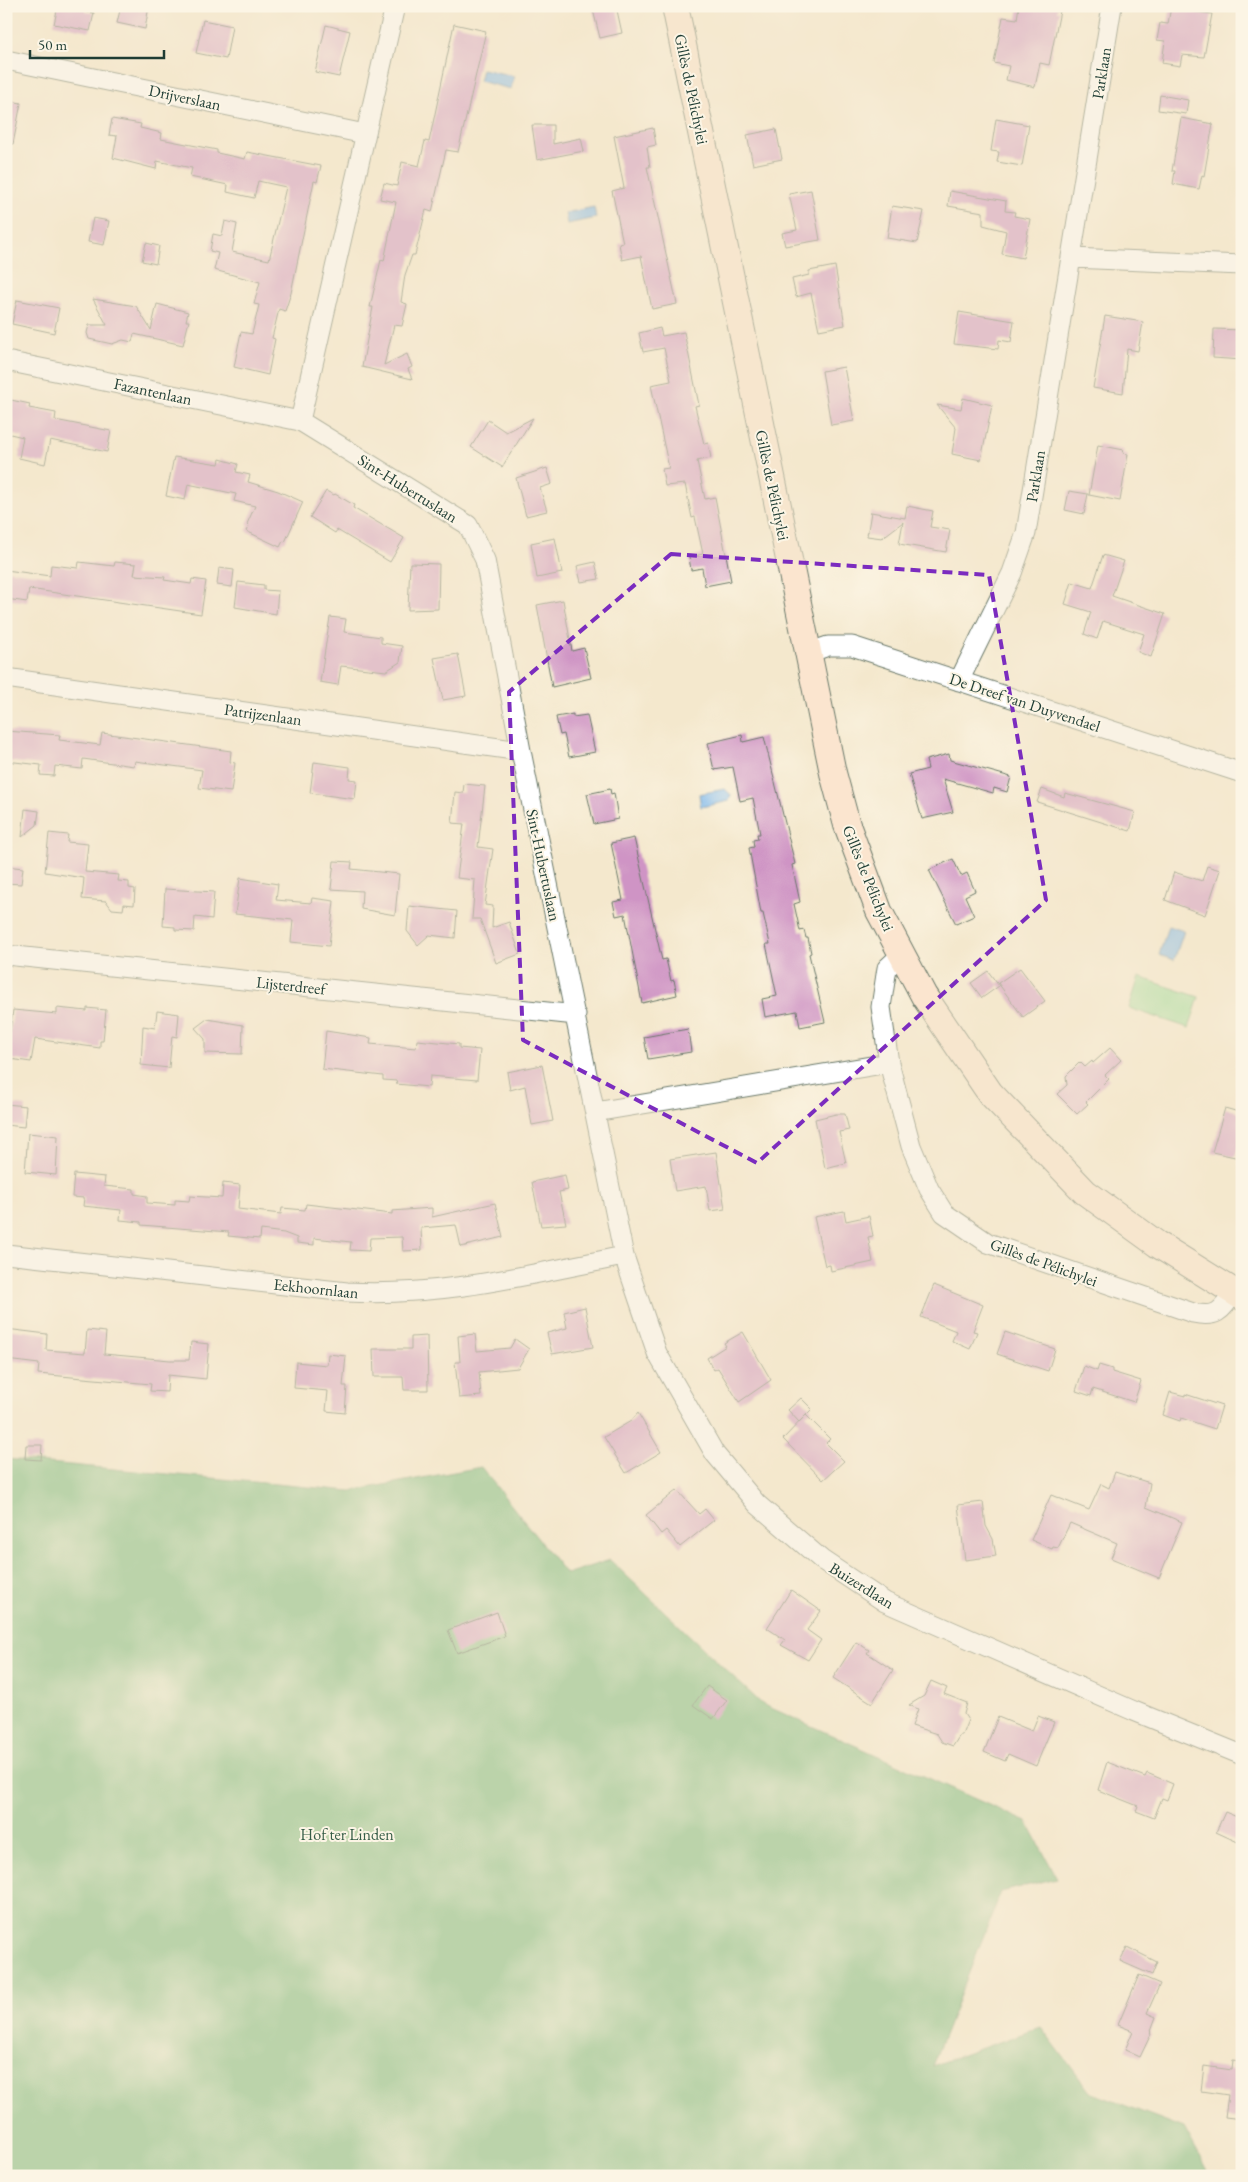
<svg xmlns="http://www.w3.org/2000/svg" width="1248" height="2182" viewBox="0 0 1248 2182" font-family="'EB Garamond',serif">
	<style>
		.green { fill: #92da95; stroke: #588c64 }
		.forest { fill: #75ba7e; stroke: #4a7c59 }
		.water { fill: #7bb8ee; stroke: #4d7a91 }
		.building { fill: #cf94c5 }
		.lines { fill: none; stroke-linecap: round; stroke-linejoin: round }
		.minor-casing { stroke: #6a796a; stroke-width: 21 }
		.secondary-casing { stroke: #6a796a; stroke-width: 28 }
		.minor { stroke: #fff; stroke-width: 19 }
		.secondary { stroke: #fbe5cf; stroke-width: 26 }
		.marked { fill: none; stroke: #7b2cbf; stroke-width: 4; stroke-dasharray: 10 6; stroke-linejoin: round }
		.labels { text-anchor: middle; stroke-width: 4; stroke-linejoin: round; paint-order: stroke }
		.street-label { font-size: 16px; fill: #1f3d34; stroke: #fcf5e5 }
		.park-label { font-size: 16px; fill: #365c47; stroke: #fcf5e5 }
	</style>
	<rect width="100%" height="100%" fill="#fcf5e5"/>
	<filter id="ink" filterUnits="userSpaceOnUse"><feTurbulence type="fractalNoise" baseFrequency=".02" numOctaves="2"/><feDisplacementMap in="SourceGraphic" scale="10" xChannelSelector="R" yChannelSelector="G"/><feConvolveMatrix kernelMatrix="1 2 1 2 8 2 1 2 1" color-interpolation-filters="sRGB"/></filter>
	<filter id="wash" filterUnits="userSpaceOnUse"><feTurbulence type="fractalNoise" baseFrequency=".0096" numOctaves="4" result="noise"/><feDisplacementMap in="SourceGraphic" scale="20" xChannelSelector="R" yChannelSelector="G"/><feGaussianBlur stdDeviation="1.12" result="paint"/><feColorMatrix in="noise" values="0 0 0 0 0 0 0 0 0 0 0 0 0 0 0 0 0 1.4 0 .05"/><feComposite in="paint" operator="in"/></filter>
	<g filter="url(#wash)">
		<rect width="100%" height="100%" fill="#f4e8cd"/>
		<path class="green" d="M1139,977L1199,997L1189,1028L1129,1008Z"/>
		<path class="forest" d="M6,1459L351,1491L481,1467L566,1574L610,1560L762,1704L1027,1822L1057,1878L1001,1892L932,2066L1041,2027L1090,2092L1184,2128L1210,2176H6Z"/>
		<path class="water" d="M482,69L514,76L511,89L479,81Z
			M594,207L596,218L567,224L565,213Z
			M725,789L731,795L729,801L701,807L699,794Z
			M1168,926L1184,931L1174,960L1159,955Z"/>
		<g id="blocks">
			<path class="building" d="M58,6H87L86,12L94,13L90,31L54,24Z
				M121,6H149L145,29L117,23Z
				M592,6H616L622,33L600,38Z
				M1019,6H1058L1057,11H1060L1049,65L1040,63L1035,87L1006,80L1009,66L994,63L1003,17L1017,19Z
				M1171,6H1190L1189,11L1212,14L1204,57L1182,55L1180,66L1162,63L1165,41L1157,40L1160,23L1168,24Z
				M203,20L232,26L226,59L196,53Z
				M454,24L486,31L458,152L446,150L432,212L426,210L415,255H412L405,275L401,302L407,304L402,326L394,325L384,365L407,354L412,367L408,369L412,379L362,367L373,307H370L381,260L384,261L396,202L380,199L384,183L397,186L402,162L419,166L425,141L429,142Z
				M326,25L350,31L339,77L315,72Z
				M1160,95L1188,100L1186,114L1158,110Z
				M6,100L21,103L13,144H6Z
				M1181,118L1213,124L1204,176L1202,175L1199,189L1173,184L1175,171H1172Z
				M112,119L141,124L140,128L162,133L161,139L217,150V153L245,159L247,152L321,166L317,182L314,181L291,293L285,311L279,309L272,338L275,339L268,375L234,367L241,332L252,334L259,305L254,304L260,282L214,270L218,253L210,251L213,234L222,236L225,221L237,224L232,252L269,260L286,187L258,181L254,198L227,192L228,185L190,177L192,168L157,161L156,169L113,158L117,136L109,135Z
				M996,119L1029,125L1022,166L997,162L999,152L991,151Z
				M532,125H553V144L581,138L584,151L537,160Z
				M653,128L656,145L647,147L650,167H647L677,304L652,309L641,256L622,260L619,244L623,243L612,191L624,188L614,136Z
				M776,129L782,159L753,165L747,135Z
				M811,190L820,240L785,246L782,233L797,230L789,194Z
				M950,191L1006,201L1005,211L1015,212L1014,216L1030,219L1023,258L1002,254L1006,231L983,225V212L948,206Z
				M892,206L924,211L917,243L887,238Z
				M93,218L109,221L104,245L88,242Z
				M146,243L159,246L156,264L142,261Z
				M835,266L845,325L819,330L811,293L796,297L792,279L809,275V271Z
				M93,299L136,306L151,330L157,304L188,312L186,321H189L183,345L134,334L132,342L123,340L112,344L89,339L87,333L89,325H107Z
				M17,300L59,308L54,333L12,324Z
				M959,312L1014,321L1011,342L999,340L998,349L954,344Z
				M1105,316L1143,322L1138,351L1127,349L1123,393L1093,388Z
				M660,328L662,336L684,332L699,405L695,406L704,444L708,443L711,458L697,461L705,499L715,497L731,581L705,586L702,568L691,570L689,557L703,554L695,517L692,518L685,484L665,486L662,469L669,468L651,385L671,381L664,348L643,352L639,333Z
				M1214,329L1242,330V360L1213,358Z
				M844,367L854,421L831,425L822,371Z
				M963,398L992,405L981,460L952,454L956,428L937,405L961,409Z
				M6,399L30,404L29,408L56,413L55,420L111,431L107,452L50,440L45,464L19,458L23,437L6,433Z
				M533,418L502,467L471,447L488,420L506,432Z
				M1098,445L1124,450L1123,453L1128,454L1120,501L1089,495Z
				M174,457L219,464L220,459L238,464L236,472L250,475L248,482L278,491L303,502L285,542L283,541L280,547L246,531L249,526L247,524L255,506L234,501L236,494L188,484L185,500L166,496Z
				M547,468L552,484L540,488L547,511L526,516L516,478Z
				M326,491L334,495L335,494L354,505L353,508L404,538L390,562L337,530L335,533L310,517Z
				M1069,491L1088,494L1084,514L1065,510Z
				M907,506L933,511L930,527L950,530L946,552L899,544L903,522L882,538L867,536L871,512L905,518Z
				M555,538L562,573L537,578L531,543Z
				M1103,555L1124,561L1112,596L1165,614L1151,657L1138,652L1144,634L1103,621L1097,639L1084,634L1091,612L1065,604L1072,582L1092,588Z
				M79,562L114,566L115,562L136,564L134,575L165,577L164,580L191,584L192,579L206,581L201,614L29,589L27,602L6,599V570L50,576L51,565L78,568Z
				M595,562L599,579L581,582L577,566Z
				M410,563L439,564L438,609L408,610Z
				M219,568L234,570L232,587L217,585Z
				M238,582L264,585V590L278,591L276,614L235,607Z
				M563,600L572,651L584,648L591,678L552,687L537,605Z
				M330,617L346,619L344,632L381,637V643L402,646L400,662L386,671L341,666L338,685L320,682Z
				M458,654L466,696L443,700L434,658Z
				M573,714V717L587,715L595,752L569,757L564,734L560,735L556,717Z
				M6,731L60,735L59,740L100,745L102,733L231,751L230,762L235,763L231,792L199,788L202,770L135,761L134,766L83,759L82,769L55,766L54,776L40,775L41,765L6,761Z
				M742,735L743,742L764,737L795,864L792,865L800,902L794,904L800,931L804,930L806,938H808L811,953L809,954L825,1022L800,1027L797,1011L765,1017L762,999L777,996L766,944H770L763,913H761L749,848L754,847L753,840L758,839L757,834H760L753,798L740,801L733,767L714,770L708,743Z
				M949,754L950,760L1011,777L1007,792L994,788L993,793L943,779L953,812L922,819L909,774L928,769L926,760Z
				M314,762L350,767L349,779L357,780L355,799L310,793Z
				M464,784L485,786L478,847L493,849L485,905L493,906L492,928L509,922L520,954L496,963L480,919H472L475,880L457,878L464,824L452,823L455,792L463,793Z
				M610,789L611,794L614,793L618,819L594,824L587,794Z
				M1042,789L1064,797L1065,793L1135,812L1130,831L1037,802Z
				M25,809L39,811L37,825L22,837Z
				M49,833L68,835L67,842L88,844L85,872L119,875L118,881L129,882V888L135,889L134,905L124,904L123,910L112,909L106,901L82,899L84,878L45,872Z
				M634,838L662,960L666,959L671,981L674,980L677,995L642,1003L625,914L616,916L613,902L623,900L611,843Z
				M953,859L961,876L967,873L975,891L965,896L974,916L956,924L929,870Z
				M334,861L352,862L351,869L399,874L395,915L361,909L362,891L331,889Z
				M6,866L23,868L21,884L6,883Z
				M1207,866L1220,870L1205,915L1165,900L1174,872L1202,881Z
				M240,878L278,884L276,900L311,903L312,898L334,901L329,946L291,942L293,920L235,914Z
				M165,889L214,892L212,919L195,917L194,931L175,930V927L163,926Z
				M409,906L457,911L455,938L429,935L418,945L407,931Z
				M1020,968L1045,1001L1023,1017L998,983Z
				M988,971L999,986L982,998L971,983Z
				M57,1008L87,1011V1008L106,1010L103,1041H100V1048L35,1039L31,1062L10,1059V1054H6V1032H10L13,1010L57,1014Z
				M157,1011L179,1014L177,1037L172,1036L169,1068L141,1065L143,1026L155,1028Z
				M207,1019L243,1025L242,1054L205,1053V1039L195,1028Z
				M688,1029L691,1052L648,1059L644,1037Z
				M326,1031L371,1038L370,1044L416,1048L417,1040L459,1044V1048L480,1050L477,1080L430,1076L429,1087L396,1084L397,1081L383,1080V1076L322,1069Z
				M1110,1048L1121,1060L1105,1075L1109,1079L1086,1102L1088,1104L1077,1114L1057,1094L1067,1085L1066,1076L1080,1062L1085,1067L1092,1061L1093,1063Z
				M542,1065L553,1121L532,1125L525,1086L510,1090L507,1072Z
				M6,1104L26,1106L24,1127L6,1125Z
				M1225,1108L1242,1113V1136L1235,1157L1212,1152Z
				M836,1114H845L849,1130L839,1132L846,1163L825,1168L815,1119Z
				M28,1133L58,1136L56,1175L25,1172Z
				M716,1152L725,1209L710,1211L706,1186L675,1191L670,1159Z
				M74,1174L105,1177L104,1186L134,1189V1194L147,1196V1203L175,1205V1200L189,1201L190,1196L222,1198L223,1183L240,1185L238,1209L281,1214L282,1208L305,1210L306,1204L392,1214V1211L432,1208V1217L495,1203L503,1237L461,1247L456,1225L421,1228L422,1250L403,1251L402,1237L370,1238L369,1251L350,1250L351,1242L314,1238V1245L297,1243V1238L284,1233L261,1230L260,1239L228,1236L229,1232L141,1225V1222L120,1220L121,1210L83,1206L84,1198L72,1197Z
				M565,1175L568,1190L559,1192L566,1224L541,1226L532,1182Z
				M844,1211L846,1221L869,1216L873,1236L868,1237L873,1262L831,1271L830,1265L825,1266L814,1217Z
				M934,1285L983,1305L973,1331L977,1332L970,1349L952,1341L956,1331L921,1317Z
				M585,1307L593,1347L552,1354L547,1333L567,1328L564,1312Z
				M6,1329L47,1334L46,1350L85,1353L87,1330L106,1332L104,1354L170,1360H189L191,1342L209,1344L206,1379L168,1375L167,1392L150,1391L151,1384L38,1374L39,1364L6,1360Z
				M743,1332L771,1380L739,1402L718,1368L714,1370L707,1358L726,1346L724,1343Z
				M1005,1332L1055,1349L1048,1371L997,1354Z
				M475,1334L477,1351L510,1348L515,1339L529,1349L518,1368L479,1372L481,1396L459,1398L455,1362H460L458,1336Z
				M427,1336L428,1390H404L403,1377H374L373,1349H411V1337Z
				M328,1354L346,1356L343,1386H347L345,1413L326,1411L328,1391L294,1388L296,1362L327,1365Z
				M1099,1365L1112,1369V1372L1141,1381L1134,1402L1093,1389L1091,1396L1076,1391L1084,1366L1097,1371Z
				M1170,1392L1185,1396V1394L1222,1406L1215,1429L1181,1418L1180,1421L1163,1415Z
				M801,1398L812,1409L799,1422L788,1410Z
				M638,1413L661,1452L626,1473L604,1437L631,1421Z
				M806,1415L830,1439L826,1443L844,1461L823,1480L783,1439Z
				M26,1445H42L41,1460L25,1459Z
				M1115,1472L1150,1483L1146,1507L1182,1522L1159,1578L1111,1558L1117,1543L1070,1523L1058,1548L1053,1547L1052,1549L1031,1540L1051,1495L1089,1510L1101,1484L1109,1488Z
				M677,1490L699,1514L705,1509L714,1520L680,1547L666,1530L661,1534L646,1515Z
				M983,1502L986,1526L993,1539L996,1556L965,1560L958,1505Z
				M791,1590L821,1611L807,1630L821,1640L808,1660L781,1645L785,1640L767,1628Z
				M497,1612L505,1636L457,1653L448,1630Z
				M856,1642L869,1650L867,1653L893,1670L872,1703L833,1678Z
				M931,1681L947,1688L944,1694L967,1703L964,1714L968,1720L962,1735H960L953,1746L942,1742L937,1734L912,1726L918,1709L909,1705L924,1696Z
				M707,1686L727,1700L713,1719L693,1705Z
				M1038,1716L1054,1722L1036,1766L1008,1754L1005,1761L984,1752L998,1717L1032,1731Z
				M1107,1762L1145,1777L1147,1773L1173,1784L1167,1800L1162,1798L1154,1818L1136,1811L1138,1806L1098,1790Z
				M1225,1812L1242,1819V1844L1216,1832Z
				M1127,1947L1157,1962L1152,1975L1120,1961Z
				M1139,1975L1160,1984L1147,2013L1156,2017L1150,2033L1151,2034L1140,2057L1125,2050L1133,2031L1118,2025Z
				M1233,2060L1242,2061V2119L1225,2117L1228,2095L1201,2091L1204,2066L1232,2070Z"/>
		</g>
	</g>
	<g filter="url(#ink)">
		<use href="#blocks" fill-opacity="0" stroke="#6a796a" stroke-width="1"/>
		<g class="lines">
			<g class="minor-casing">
				<path id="minor" d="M6,60L365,134
					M1071,258L1242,265
					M6,361L300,421L468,525L485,560L521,751L624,1256L657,1353L715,1454L757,1504L822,1560L885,1602L1134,1711L1242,1755
					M300,421L395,6
					M808,653L828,646H852L1242,773
					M6,678L521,751
					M959,681L1012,573L1026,533L1112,6
					M6,955L576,1015
					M901,955L887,968L881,1007L889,1063L911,1146L929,1189L944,1213L988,1243L1193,1313C1216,1318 1221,1312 1233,1293
					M595,1112L889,1063
					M6,1254L347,1292C444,1297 531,1274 624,1256"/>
			</g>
			<g class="secondary-casing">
				<path id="secondary" d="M675,6L833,773L847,825L879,911L924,996L990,1093L1085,1192L1157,1244L1242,1297"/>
			</g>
			<use href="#minor" class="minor"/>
			<use href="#secondary" class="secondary"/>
		</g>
	</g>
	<path d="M0 0H1248V2182H0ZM671,554L989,575L1046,900L757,1163L523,1040L509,692Z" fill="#f4e8cd" fill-opacity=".55" fill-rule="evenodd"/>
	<path class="marked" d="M671,554L989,575L1046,900L757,1163L523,1040L509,692Z"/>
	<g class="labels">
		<g class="street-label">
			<text transform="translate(1101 73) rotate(-81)" y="6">Parklaan</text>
			<text transform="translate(692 89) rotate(78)" y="6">Gillès de Pélichylei</text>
			<text transform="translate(185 97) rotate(12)" y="6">Drijverslaan</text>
			<text transform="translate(153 391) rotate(12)" y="6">Fazantenlaan</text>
			<text transform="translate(1035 476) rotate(-81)" y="6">Parklaan</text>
			<text transform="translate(773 485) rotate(78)" y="6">Gillès de Pélichylei</text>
			<text transform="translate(408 488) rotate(32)" y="6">Sint-Hubertuslaan</text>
			<text transform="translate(1025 702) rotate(18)" y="6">De Dreef van Duyvendael</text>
			<text transform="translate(263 714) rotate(8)" y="6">Patrijzenlaan</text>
			<text transform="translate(544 865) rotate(78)" y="6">Sint-Hubertuslaan</text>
			<text transform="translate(869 878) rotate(68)" y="6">Gillès de Pélichylei</text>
			<text transform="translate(291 985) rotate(6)" y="6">Lijsterdreef</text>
			<text transform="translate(1044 1262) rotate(20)" y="6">Gillès de Pélichylei</text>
			<text transform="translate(316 1288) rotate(6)" y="6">Eekhoornlaan</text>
			<text transform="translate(862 1585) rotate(32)" y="6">Buizerdlaan</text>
		</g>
		<g class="park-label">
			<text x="347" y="1840">Hof ter Linden</text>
		</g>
	</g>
	<rect width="1248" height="2182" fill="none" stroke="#fcf5e5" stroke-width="25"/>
	<path d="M30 50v8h134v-8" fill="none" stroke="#1f3d34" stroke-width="2.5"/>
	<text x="38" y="50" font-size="15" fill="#1f3d34" stroke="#fcf5e5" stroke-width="4" paint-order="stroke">50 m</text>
</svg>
